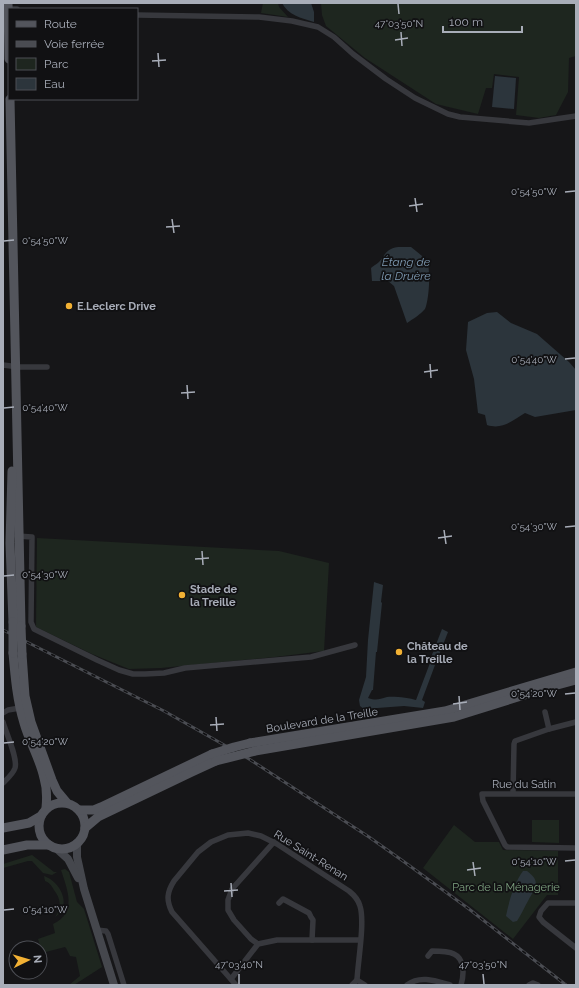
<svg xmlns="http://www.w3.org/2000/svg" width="579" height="988" viewBox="0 0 579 988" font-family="Raleway,sans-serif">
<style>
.green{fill:#1e261f}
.water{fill:#2c353c}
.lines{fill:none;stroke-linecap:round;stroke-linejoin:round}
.street{stroke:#37383d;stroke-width:5.5}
.secondary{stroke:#45474d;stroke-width:8}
.primary{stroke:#53555c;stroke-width:9}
.rail-casing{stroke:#4a4c52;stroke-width:3}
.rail{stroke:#111113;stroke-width:1.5;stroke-dasharray:4.5;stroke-linecap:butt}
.primary-bridge{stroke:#53555c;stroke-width:9}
.ticks{fill:none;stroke:#a8adb8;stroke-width:1.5}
.poi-dot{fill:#f2b134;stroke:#111113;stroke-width:1.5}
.labels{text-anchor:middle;stroke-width:3.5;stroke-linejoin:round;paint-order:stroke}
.poi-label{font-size:11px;font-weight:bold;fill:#a8adb8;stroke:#111113;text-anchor:start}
.street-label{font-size:11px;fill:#a8adb8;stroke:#111113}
.park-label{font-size:11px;fill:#7fa381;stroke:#111113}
.water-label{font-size:12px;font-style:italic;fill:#7f9bb3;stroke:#111113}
.ticks-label{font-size:10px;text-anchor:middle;fill:#a8adb8;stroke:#111113;stroke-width:3.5;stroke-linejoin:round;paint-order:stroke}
</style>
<rect width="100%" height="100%" fill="#161618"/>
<!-- green -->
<g class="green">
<path d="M263,3H278L279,7L288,17L261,13Z"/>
<path d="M321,3H576V56L569,58L568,92L556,115L539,118L516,115L519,77L494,74L492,88H486L478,114L436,104L365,58L326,26L322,15Z"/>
<path d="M37,538L279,551L329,563L324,651L275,657L161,668L129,669L92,654L36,627Z"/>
<path d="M532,820H559V843L532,842Z"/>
<path d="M454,825L475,842H499L503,850L558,851V895H547L513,939L423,868Z"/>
<path d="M32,855L54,872H57L52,875L43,873L32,861H28L3,868V864Z"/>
<path d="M65,869L69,872L77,902L84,909L102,967L74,985H69L80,976L76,957L70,956L66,948L65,947L42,953L38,939L55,933L53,924C78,913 67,889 61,870Z"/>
<path d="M44,876C60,881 73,906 55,917C62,908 61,899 54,890C51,885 50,883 45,881Z"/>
</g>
<!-- water -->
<g class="water">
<path d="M282,3H311L314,12V22C301,18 288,15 282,3Z"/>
<path d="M495,76L516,78L514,109L492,107Z"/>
<path d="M398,247H411C416,251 423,256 427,262C431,270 429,300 425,309C421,314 413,319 407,323L394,286L388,281H372L371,268C373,266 377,264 379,262C386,254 386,249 398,247Z"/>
<path d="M497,312L511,323L537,334L569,362L576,370V410L535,417L525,413C512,421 502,430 487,425L485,415L478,413L474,379L466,350L468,322L487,313Z"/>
<path d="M374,582L383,585L381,602L382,603L377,652H376L373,690H372L368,698C377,701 379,699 387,697C394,696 410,698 416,700L430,663L435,665L422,700L425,702L423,708L404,706L364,709L360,706L359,700L366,677L368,640Z"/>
<path d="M442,629L448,632L436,663L430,660Z"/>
<path d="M523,871H527C542,882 535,888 528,901C525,906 523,911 520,916L517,921L513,922L506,916C509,901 514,883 523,871Z"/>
</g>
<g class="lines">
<!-- street -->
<g class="street">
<path d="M8,9H17"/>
<path d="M137,15L259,17L292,21L318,27L334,37L353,54L386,79L415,98L448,114L460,117L529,123L576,116"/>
<path d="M3,365L19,367H47"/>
<path d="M17,536L32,537L31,622L34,629L97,660L119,670L133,674H145L164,673L185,668L311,657L355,645"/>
<path d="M545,712L549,729"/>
<path d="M3,713L8,710L20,708"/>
<path d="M3,722C6,733 18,758 15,768C13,774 7,779 3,783"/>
<path d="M513,793L514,744L515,741L549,729L576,722"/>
<path d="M576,794H482L483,801L505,845L507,847L576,848"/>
<path d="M279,903L283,899L309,913L311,917L313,920L312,940"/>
<path d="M576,903H548L541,911L539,917L543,922L576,948"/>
<path d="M96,930L106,931L108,934L124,985"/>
<path d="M258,944L251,939L234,920L228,910V900L232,889L274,842"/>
<path d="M428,956L432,951C439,951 448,951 454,954C465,959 464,975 461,985"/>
<path d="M231,979L258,944L277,940H360"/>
<path d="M236,985L172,912C166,900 167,892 174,881L198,852L211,842L228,835L248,833L261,836L277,844L349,891C354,895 358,899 360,906C365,922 358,961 357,980"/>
<path d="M352,985L357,980L365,985"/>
<path d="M407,985C420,975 436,981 450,985"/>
<path d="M529,985L533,983L538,985"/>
</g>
<!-- secondary -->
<g class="secondary">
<path d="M77,843V857L84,889L114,985"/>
<path d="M57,849L68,859L78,878"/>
</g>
<!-- primary -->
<g class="primary">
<path d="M8,3L9,59"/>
<path d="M10,99L21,626"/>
<path d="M12,471L10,543L13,622"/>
<path d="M13,653C15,677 17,700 24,723C29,741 40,759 44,778C47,788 47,798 46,808"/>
<path d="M22,654L25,696L31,722L52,780L57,791L67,803"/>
<path d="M250,743L445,711L576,672"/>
<path d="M255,751L454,717L550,687L576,680"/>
<circle cx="62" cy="826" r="23"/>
<path d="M80,810H94L101,807L212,754"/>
<path d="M3,828L29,823L41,816"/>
<path d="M85,828L98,817L192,772L216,761"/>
<path d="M3,850L27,845H49"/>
</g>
<defs>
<path id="rail" d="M3,630L164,711L249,759L369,837L403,861L469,909L566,985"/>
</defs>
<!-- rail casing -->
<use href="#rail" class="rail-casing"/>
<!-- rail -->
<use href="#rail" class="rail"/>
<!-- primary-bridge -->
<g class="primary-bridge">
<path d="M13,622V653"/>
<path d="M21,626L22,654"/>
<path d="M212,754L234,747L250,743"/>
<path d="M216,761L255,751"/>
</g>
</g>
<!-- ticks -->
<path class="ticks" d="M398,4L399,14M401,32L402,46M395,40L408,38M158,53L159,67M152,61L166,60M565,192L575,191M415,198L417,212M409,206L423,204M172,219L174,233M166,227L180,226M4,241L14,240M565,359L575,358M430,364L431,378M424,372L438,370M187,385L188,399M181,393L195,392M4,408L14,407M565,527L575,526M444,530L446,544M438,538L452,536M202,551L203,565M195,559L209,558M4,576L14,575M565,694L575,693M459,696L460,710M453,704L467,702M216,717L217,731M210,725L224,724M4,743L14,742M565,861L575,860M473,862L475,876M467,870L481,868M231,883L232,897M224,891L238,890M4,910L14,909M239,974V984M483,974L484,984"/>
<!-- markers -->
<g class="poi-dot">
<circle cx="69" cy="306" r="4"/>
<circle cx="182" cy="595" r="4"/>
<circle cx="399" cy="652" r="4"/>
</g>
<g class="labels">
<!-- poi labels -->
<g class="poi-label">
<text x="77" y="310">E.Leclerc Drive</text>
<text x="190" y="593">Stade de<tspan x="190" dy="13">la Treille</tspan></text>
<text x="407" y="650">Château de<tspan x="407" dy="13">la Treille</tspan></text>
</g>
<!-- street labels -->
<g class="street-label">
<text transform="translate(322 720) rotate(-9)" y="4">Boulevard de la Treille</text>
<text x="524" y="788">Rue du Satin</text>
<text transform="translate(311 855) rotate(32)" y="4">Rue Saint-Renan</text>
</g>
<!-- park labels -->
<g class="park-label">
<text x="506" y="891">Parc de la Ménagerie</text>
</g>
<!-- water labels -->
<g class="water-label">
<text x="406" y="266">Étang de<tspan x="406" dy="14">la Druère</tspan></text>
</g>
</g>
<g class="ticks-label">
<text x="399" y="27">47°03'50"N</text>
<text x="534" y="195">0°54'50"W</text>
<text x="45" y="244">0°54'50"W</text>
<text x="534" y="363">0°54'40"W</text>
<text x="45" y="411">0°54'40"W</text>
<text x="534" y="530">0°54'30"W</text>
<text x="45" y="578">0°54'30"W</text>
<text x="534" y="697">0°54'20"W</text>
<text x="45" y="745">0°54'20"W</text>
<text x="534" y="865">0°54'10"W</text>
<text x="45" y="913">0°54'10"W</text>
<text x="239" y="968">47°03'40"N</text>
<text x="483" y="968">47°03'50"N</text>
</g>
<!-- border -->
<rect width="579" height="988" fill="none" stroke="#a8adb8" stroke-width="8"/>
<!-- legend -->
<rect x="8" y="8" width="130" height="92" fill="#111113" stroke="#4d4f55"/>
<rect x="16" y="21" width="20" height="6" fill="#53555c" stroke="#4d4f55"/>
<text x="44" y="28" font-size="12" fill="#a8adb8">Route</text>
<rect x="16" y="41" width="20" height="6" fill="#4a4c52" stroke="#4d4f55"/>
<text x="44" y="48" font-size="12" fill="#a8adb8">Voie ferrée</text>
<rect x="16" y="58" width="20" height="12" fill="#1e261f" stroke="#4d4f55"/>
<text x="44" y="68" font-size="12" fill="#a8adb8">Parc</text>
<rect x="16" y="78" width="20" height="12" fill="#2c353c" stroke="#4d4f55"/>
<text x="44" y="88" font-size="12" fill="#a8adb8">Eau</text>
<!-- north arrow -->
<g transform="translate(28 960) rotate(85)"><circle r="19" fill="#111113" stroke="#4d4f55"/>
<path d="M0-3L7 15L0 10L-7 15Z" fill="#f2b134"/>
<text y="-6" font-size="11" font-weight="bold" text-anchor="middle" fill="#a8adb8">N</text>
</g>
<!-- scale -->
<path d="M443 26v6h79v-6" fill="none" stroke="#a8adb8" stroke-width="2"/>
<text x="449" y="26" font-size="12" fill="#a8adb8" stroke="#111113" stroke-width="3" paint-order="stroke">100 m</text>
</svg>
